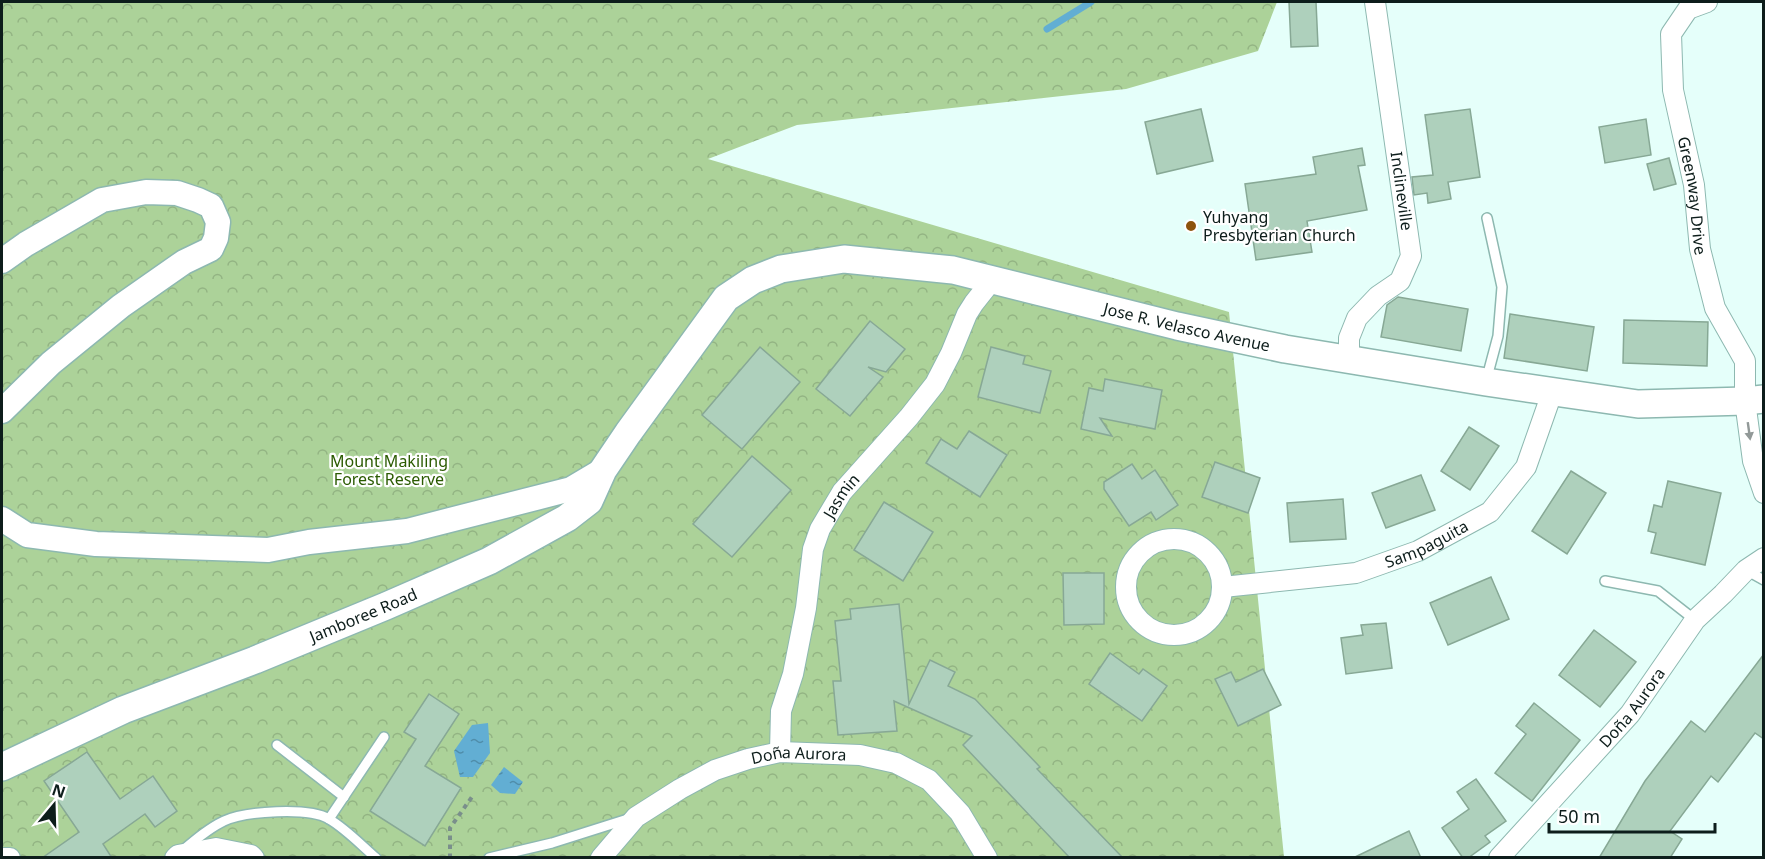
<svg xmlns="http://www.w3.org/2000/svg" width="1765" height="859" viewBox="0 0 1765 859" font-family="'Noto Sans',sans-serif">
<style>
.forest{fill:url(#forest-crowns)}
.water{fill:url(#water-ripples)}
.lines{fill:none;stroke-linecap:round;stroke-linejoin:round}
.stream{stroke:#62aed3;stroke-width:7}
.building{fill:#aed0bc;stroke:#87a895;stroke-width:1.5}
.service-casing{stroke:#8db8b0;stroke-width:12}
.minor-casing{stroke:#8db8b0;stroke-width:22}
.tertiary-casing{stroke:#8db8b0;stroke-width:27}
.secondary-casing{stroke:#8db8b0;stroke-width:30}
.path{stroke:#7a8f8b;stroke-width:4;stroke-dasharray:4.5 4.5;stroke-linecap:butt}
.service{stroke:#fff;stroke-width:9}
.minor{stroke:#fff;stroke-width:20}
.tertiary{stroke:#fff;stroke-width:24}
.secondary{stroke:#fff;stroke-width:27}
.oneway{fill:#929998}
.poi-dot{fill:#8d530c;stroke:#fff;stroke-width:2}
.labels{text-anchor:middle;stroke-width:4.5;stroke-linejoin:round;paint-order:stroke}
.street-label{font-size:16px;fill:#0d1d1b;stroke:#fff}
.poi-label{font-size:16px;fill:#0d1d1b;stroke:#fff;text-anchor:start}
.park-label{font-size:16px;fill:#2b5b02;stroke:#fff}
</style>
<defs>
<pattern id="forest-crowns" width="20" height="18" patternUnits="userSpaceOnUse" patternTransform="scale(1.5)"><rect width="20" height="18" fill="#acd299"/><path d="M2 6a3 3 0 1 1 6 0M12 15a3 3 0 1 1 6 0" fill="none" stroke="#93b483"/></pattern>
<pattern id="water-ripples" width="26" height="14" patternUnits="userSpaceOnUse" patternTransform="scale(1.5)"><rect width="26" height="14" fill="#62aed3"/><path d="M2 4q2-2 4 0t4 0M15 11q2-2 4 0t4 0" fill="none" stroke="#4f8daa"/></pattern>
</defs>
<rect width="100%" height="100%" fill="#e5fffa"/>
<!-- forest -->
<path class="forest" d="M2,2H1277L1258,51L1126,89L797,125L708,159L1229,312L1284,857L2,858Z"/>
<!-- water -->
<g class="water">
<path d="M488,723L490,753L473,777H460L454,751L472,725Z"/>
<path d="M504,767L523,782L515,794L500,793L491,785Z"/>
</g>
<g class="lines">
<!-- stream -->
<path class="stream" d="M1047,29L1091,2"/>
</g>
<!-- building -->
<g class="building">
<path d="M1289,2H1316L1318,46L1291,47Z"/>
<path d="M1201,109L1213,161L1157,174L1145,122Z"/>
<path d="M1470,109L1480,177L1448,182L1451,199L1428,203L1427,193L1414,195L1412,177L1433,175L1425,115Z"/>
<path d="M1646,119L1651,155L1605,163L1599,127Z"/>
<path d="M1362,148L1365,165L1358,166L1367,210L1307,221L1312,252L1256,260L1245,184L1316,174L1313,157Z"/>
<path d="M1669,158L1676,184L1654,190L1647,164Z"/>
<path d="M1398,297L1468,309L1461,351L1381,337L1387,305Z"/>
<path d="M1510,314L1594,327L1587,371L1504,358Z"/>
<path d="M1624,320L1708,322L1707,366L1623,363Z"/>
<path d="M870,321L905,349L886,372L868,367L883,377L850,416L816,389Z"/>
<path d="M760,347L800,382L742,449L702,415Z"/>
<path d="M991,347L1025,356L1023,364L1051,371L1040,413L978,397Z"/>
<path d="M1105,379L1162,390L1155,429L1100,418L1112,436L1081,429L1089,388L1103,391Z"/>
<path d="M1469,427L1499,446L1470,490L1441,471Z"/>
<path d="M969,431L1007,455L980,497L926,463L941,439L957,449Z"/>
<path d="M752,456L791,490L732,557L693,524Z"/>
<path d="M1215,462L1260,478L1248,513L1202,497Z"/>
<path d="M1132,464L1142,479L1155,470L1178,505L1156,520L1151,512L1129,526L1104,489V482Z"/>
<path d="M1571,471L1606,493L1567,554L1532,531Z"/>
<path d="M1421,475L1435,510L1386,528L1372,493Z"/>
<path d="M1668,481L1721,493L1705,565L1651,553L1656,533L1648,531L1654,505L1662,507Z"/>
<path d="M1343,499L1346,539L1290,542L1287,503Z"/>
<path d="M884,502L933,532L903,581L854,550Z"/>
<path d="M1063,573H1104V624L1064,625Z"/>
<path d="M1491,577L1509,619L1448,645L1430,603Z"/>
<path d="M899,604L909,704L930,660L955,672L948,686L975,699L1040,767L1037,769L1123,858H1070L963,745L972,736L894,701L897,731L838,735L833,681H841L835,621L851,619L850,609Z"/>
<path d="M1386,623L1392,668L1346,674L1341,638L1363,635L1361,625Z"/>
<path d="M1594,630L1636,662L1600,707L1559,675Z"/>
<path d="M1110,653L1139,674L1143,669L1167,686L1142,721L1089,684Z"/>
<path d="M1764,654V739L1755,733L1718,782L1711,776L1670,831L1682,839L1670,858H1599L1645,781L1691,721L1705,732Z"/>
<path d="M1263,669L1281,705L1238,726L1215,679L1231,672L1236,682Z"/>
<path d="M429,694L459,714L425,766L461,788L425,846L370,811L416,739L404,732Z"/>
<path d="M1534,703L1580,740L1532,801L1495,773L1526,734L1516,726Z"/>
<path d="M87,752L120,799L153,776L177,811L155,827L145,814L103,844L112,858H42L79,832L44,781Z"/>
<path d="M1476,779L1506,821L1485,836L1490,842L1468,858H1463L1442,828L1469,809L1457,792Z"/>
<path d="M1409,831L1421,858H1353Z"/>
</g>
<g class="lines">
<defs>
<g id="service">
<path d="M1486,381L1498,336L1502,287L1487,218"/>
<path d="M1746,570L1764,580"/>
<path d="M1605,581L1658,591L1695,620"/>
<path d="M277,745L344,797"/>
<path d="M329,819L384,737"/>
<path d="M182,851C195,840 209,828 224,821C245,811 309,807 329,819C346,829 361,845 376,858"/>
<path d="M489,858L552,843L631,818"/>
</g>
<g id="minor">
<path id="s1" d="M1707,2L1688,9L1671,34L1673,90L1694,185L1700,249L1715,308L1745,361V401L1753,461L1764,493"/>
<path d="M1349,359V338L1357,318L1378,296L1400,281L1411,256L1375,2"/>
<circle cx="1174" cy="587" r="48"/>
<path id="s2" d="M1223,587L1356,573L1418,551L1490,512L1526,467L1553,390"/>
<path id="s3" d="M780,752L781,711L793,674L806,608L813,549L820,529L842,492L909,417L935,384L951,353L967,314L974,303L993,279"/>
<path d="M4,858H10"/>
<path d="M175,858L178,855L216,848L251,855L254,858"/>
<path id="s4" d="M601,858L636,817L680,789L715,770L748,759L780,752L860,755L896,763L929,780L960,813L987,858"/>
<path id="s5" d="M1499,858L1630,714L1695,620L1723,594L1746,570L1764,558"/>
</g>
<g id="tertiary">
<path d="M2,261L26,244L102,200L146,192L177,193L198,200L211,206L218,222L216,238L211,249L184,262L121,306L51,363L2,411"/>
<path d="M2,519L27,535L96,544L268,550L309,542L407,531L571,489L603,470"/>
</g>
<g id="secondary">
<path id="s6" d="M2,767L123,710L255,660L386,606L489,561L567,518L589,501L603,470L628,433L726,298L753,280L781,269L844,259L953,270L1177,326L1285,349L1486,382L1638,404L1745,401L1764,399"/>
</g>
</defs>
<!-- service casing -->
<use href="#service" class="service-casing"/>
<!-- minor casing -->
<use href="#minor" class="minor-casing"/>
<!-- tertiary casing -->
<use href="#tertiary" class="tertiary-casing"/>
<!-- secondary casing -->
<use href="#secondary" class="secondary-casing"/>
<!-- path -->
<path class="path" d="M450,858V828L474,794"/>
<!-- service -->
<use href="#service" class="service"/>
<!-- minor -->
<use href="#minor" class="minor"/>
<!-- tertiary -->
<use href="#tertiary" class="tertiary"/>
<!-- secondary -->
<use href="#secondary" class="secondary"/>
</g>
<!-- one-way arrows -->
<defs><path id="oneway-solid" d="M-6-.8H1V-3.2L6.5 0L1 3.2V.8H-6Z" transform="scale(1.5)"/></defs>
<use class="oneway" href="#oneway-solid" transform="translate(1749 431) rotate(82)"/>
<!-- markers -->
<circle class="poi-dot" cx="1191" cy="226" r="6"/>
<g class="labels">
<!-- street labels -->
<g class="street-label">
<text transform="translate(1402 191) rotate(82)" y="6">Inclineville</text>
<text dy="6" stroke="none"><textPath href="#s1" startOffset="214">Greenway Drive</textPath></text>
<text dy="6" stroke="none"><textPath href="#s6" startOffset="1368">Jose R. Velasco Avenue</textPath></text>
<text dy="6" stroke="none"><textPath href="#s3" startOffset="267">Jasmin</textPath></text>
<text dy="6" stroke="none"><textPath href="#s2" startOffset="210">Sampaguita</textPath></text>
<text dy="6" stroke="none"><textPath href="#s6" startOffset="392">Jamboree Road</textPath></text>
<text dy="6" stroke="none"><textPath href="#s5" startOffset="201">Doña Aurora</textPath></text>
<text dy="6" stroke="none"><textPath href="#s4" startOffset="232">Doña Aurora</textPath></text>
</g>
<!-- poi labels -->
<g class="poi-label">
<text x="1203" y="223">Yuhyang<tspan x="1203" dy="18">Presbyterian Church</tspan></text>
</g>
<!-- park labels -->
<g class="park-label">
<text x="389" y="467">Mount Makiling<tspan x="389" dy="18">Forest Reserve</tspan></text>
</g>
</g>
<!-- border -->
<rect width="1765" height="859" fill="none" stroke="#0d1d1b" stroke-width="6"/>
<!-- north arrow -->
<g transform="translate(54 805) rotate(19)" stroke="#ffffff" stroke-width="4.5" paint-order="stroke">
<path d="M0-4.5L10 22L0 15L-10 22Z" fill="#0d1d1b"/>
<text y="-9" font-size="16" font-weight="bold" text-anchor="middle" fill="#0d1d1b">N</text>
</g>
<!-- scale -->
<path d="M1549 823v9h166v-9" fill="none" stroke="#0d1d1b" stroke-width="3"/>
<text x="1558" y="823" font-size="18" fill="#0d1d1b" stroke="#ffffff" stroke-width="4.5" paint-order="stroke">50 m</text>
</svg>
